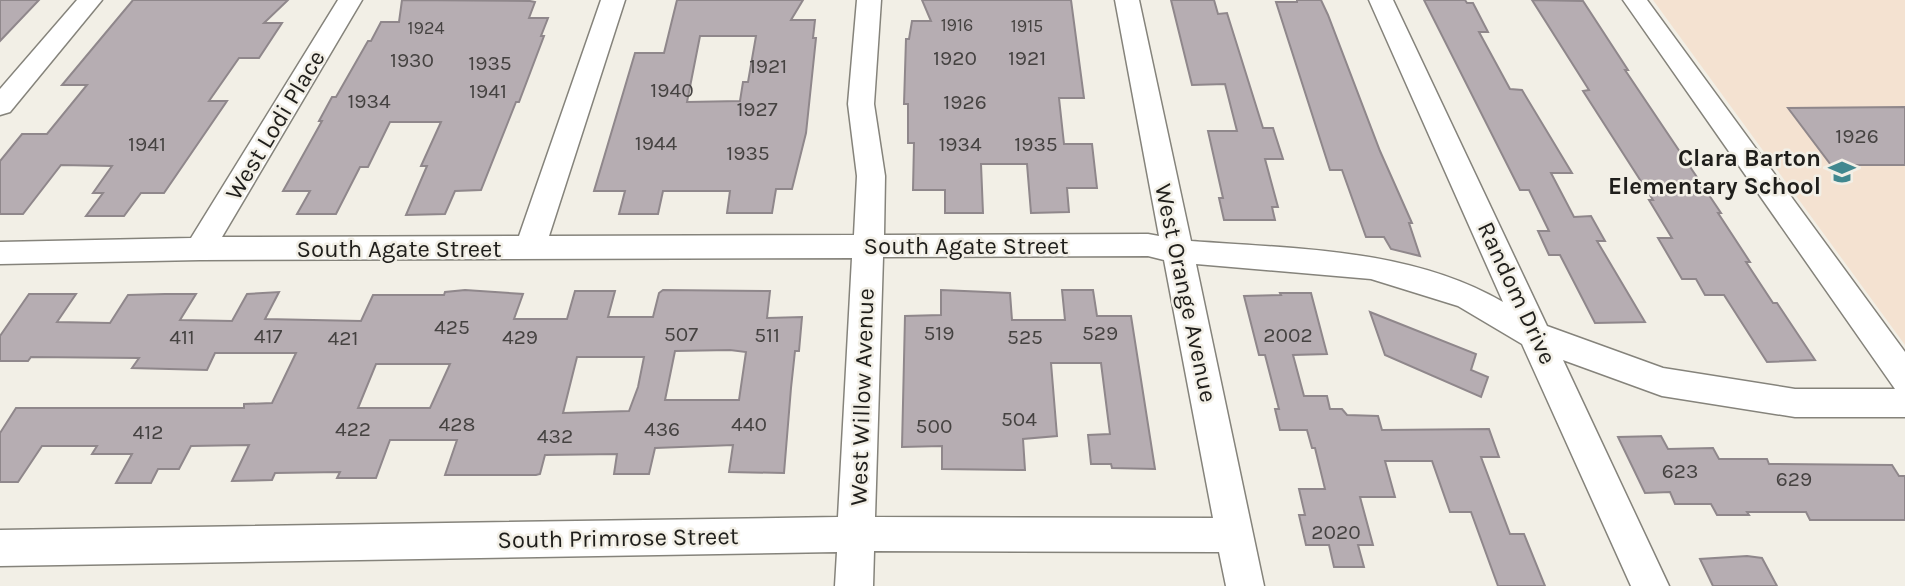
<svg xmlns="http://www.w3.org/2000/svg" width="1905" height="586" viewBox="0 0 1905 586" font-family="Karla,sans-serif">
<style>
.education{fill:#f4e2d1}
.building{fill:#b6adb2;stroke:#8f878b;stroke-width:2;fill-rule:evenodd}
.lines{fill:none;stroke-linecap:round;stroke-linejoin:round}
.minor-casing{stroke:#85837b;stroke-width:3}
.minor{fill:#fff;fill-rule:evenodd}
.labels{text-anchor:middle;stroke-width:5;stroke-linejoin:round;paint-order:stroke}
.far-number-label{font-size:18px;fill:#454241}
.number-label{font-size:21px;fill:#454241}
.street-label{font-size:24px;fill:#1f1e1b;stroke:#f2efe6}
.poi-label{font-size:24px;font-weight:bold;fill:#1f1e1b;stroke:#f2efe6;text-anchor:end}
</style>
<rect width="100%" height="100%" fill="#f2efe6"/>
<!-- education -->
<path class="education" d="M1653,0H1905V345Z"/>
<!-- building -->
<g class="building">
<path d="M0,0H39L0,41Z"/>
<path d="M133,0H288L264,23H282L259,58H239L209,101H227L164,193H141L124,216H86L103,193H93L112,166L61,165L23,214H0V161L22,134H47L87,85H62Z"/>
<path d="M402,0L530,1L535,2L529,18H548L541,36H544L519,102H516L481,190L455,191L445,214L406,215L427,166H421L441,122H390L368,167H360L336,214H297L310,191H283L322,121H319L332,97H336L368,41H371L381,22H399Z"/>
<path d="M677,0H803L791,20H815L813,38H816L806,133L792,189H776L772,213H727L730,191H663L658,214H619L625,191H594L635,53H664ZM700,36H756L748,82H743L740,101L687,102Z"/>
<path d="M922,0H1071L1084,98H1059L1064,144H1092L1097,188H1067L1069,212L1031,213L1027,164H981L983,213H945V190H913L914,143H908V104H904L906,39H909L912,21H931Z"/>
<path d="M1171,0H1214L1218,14L1227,13L1263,128H1273L1283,159H1265L1278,207H1272L1275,220H1224L1219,198H1223L1208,131H1237L1225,84L1192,85Z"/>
<path d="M1297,0H1321L1328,15L1380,151L1412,223H1409L1420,256L1391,249L1384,237H1366L1342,170H1330L1276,2H1297Z"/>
<path d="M1424,0H1465L1467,3H1473L1488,32H1479L1510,89L1522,90L1572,173H1551L1574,217L1591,216L1605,241H1597L1645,322L1595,323L1560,255H1549L1538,231H1549L1529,190H1520Z"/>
<path d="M1532,0L1583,1L1628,70H1625L1721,213H1718L1750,262H1746L1773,303H1777L1815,360L1767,362L1724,295H1705L1696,279H1682L1658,238H1672L1649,200H1653L1583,91L1589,90Z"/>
<path d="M1905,107V165H1831L1788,108Z"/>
<path d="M465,290L523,294L514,319H567L575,291H615L608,317H653L659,293L663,290L770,291L767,318L802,317L799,351H795L791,388L784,473L729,472L733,445L655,448L649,474H614L617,454L545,455L540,474L536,475H445L457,440H390L376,478H337L340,472L275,473L272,480L232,481L249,445L191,446L179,469H158L151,483H116L132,454H92L97,446H42L18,482H0V433L16,408H244V404L272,403L296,353H215L207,370L132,368L139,358L31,357L28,361H0V336L29,294H76L57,322L110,323L128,295L165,294H196L180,320L232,321L247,294L279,292L265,319L361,321L373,295H444L445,292ZM730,350L746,352L739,400H665L675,351ZM577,357H644L638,387L629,411L563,413ZM376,364H450L430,408H358Z"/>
<path d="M941,290L1010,293L1012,320H1065L1062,290H1093L1097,316H1131L1155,469L1112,468L1111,464H1091L1088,435L1110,434L1101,363H1051L1057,436L1023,439L1025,470L942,469V446L902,447L905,316L941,315Z"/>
<path d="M1280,293H1311L1327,354L1293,355L1304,396H1327L1330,409H1342L1347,415L1378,416L1382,430L1489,429L1499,457H1481L1510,534H1524L1545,586H1498L1471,512H1450L1432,461H1385L1395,497H1360L1373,545H1358L1364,567H1334L1329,545H1306L1299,515H1305L1299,489H1325L1315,448H1312L1307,430H1280L1275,409H1279L1265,355H1259L1244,296L1281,295Z"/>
<path d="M1370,312L1476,354L1471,370L1488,377L1481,397L1385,355Z"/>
<path d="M1661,436L1668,449L1713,448L1719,459H1767L1769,464L1892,465L1899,476H1905V520H1810L1806,512H1747L1749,515H1717L1711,504H1675L1670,492L1645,493L1618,437Z"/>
<path d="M1747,556L1762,558L1777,586H1713L1700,559Z"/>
</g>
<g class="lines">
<defs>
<g id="minor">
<path d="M77,0H102L10,112L0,115V89Z"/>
<path d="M338,0H362L222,237L519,236L601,0H625L549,236L854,235L857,176L848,104L857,0H881L874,104L885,176L884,235L1148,234L1159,236L1115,0H1139L1191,241C1295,249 1410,248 1503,302L1369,0H1393L1547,326L1663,368L1795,389H1895L1623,0H1647L1905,352V417H1795L1662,396L1563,360L1669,586H1631L1522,344L1458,306L1371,279L1196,264L1264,586H1226L1219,552L874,551L873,586H835L837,552L0,566V530L838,517L852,258L200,260L0,264V242L191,238ZM1148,256L1164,260L1213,518L875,517L883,257Z"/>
</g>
</defs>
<!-- minor casing -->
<use href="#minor" class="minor-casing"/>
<!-- minor -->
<use href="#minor" class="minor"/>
</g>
<!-- icons -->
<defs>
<symbol id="school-bare" viewBox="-9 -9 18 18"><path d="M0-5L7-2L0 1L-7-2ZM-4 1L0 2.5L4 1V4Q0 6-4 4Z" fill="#41888f" stroke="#f2efe6" stroke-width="2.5" paint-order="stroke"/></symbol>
</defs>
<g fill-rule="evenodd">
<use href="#school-bare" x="1823" y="153" width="38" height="38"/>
</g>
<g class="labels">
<!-- far-number labels -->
<g class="far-number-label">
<text x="957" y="31">1916</text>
<text x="1027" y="32">1915</text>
<text x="426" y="34">1924</text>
</g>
<!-- number labels -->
<g class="number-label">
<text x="955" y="65">1920</text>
<text x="1027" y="65">1921</text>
<text x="412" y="67">1930</text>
<text x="490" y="70">1935</text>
<text x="768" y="73">1921</text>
<text x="672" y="97">1940</text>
<text x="488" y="98">1941</text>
<text x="369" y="108">1934</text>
<text x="965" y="109">1926</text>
<text x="757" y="116">1927</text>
<text x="1857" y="143">1926</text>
<text x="656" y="150">1944</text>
<text x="147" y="151">1941</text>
<text x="960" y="151">1934</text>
<text x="1036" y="151">1935</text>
<text x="748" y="160">1935</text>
<text x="452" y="334">425</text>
<text x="939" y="340">519</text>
<text x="1100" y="340">529</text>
<text x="681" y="341">507</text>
<text x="767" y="342">511</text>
<text x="1288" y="342">2002</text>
<text x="268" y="343">417</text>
<text x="182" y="344">411</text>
<text x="520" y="344">429</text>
<text x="1025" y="344">525</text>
<text x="343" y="345">421</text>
<text x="1019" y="426">504</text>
<text x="457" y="431">428</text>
<text x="749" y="431">440</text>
<text x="934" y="433">500</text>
<text x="353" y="436">422</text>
<text x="662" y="436">436</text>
<text x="148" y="439">412</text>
<text x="555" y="443">432</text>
<text x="1680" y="478">623</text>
<text x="1794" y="486">629</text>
<text x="1336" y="539">2020</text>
</g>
<!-- street labels -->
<g class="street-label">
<text transform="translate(275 125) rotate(-59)" y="8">West Lodi Place</text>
<text x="966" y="254">South Agate Street</text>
<text x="399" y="257">South Agate Street</text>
<text transform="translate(1186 293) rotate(78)" y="8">West Orange Avenue</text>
<text transform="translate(1517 293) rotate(65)" y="8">Random Drive</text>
<text transform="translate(862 397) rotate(-88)" y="8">West Willow Avenue</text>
<text transform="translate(618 538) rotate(-1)" y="8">South Primrose Street</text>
</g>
<!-- poi labels -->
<g class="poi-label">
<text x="1821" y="166">Clara Barton<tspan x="1821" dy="28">Elementary School</tspan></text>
</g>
</g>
</svg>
